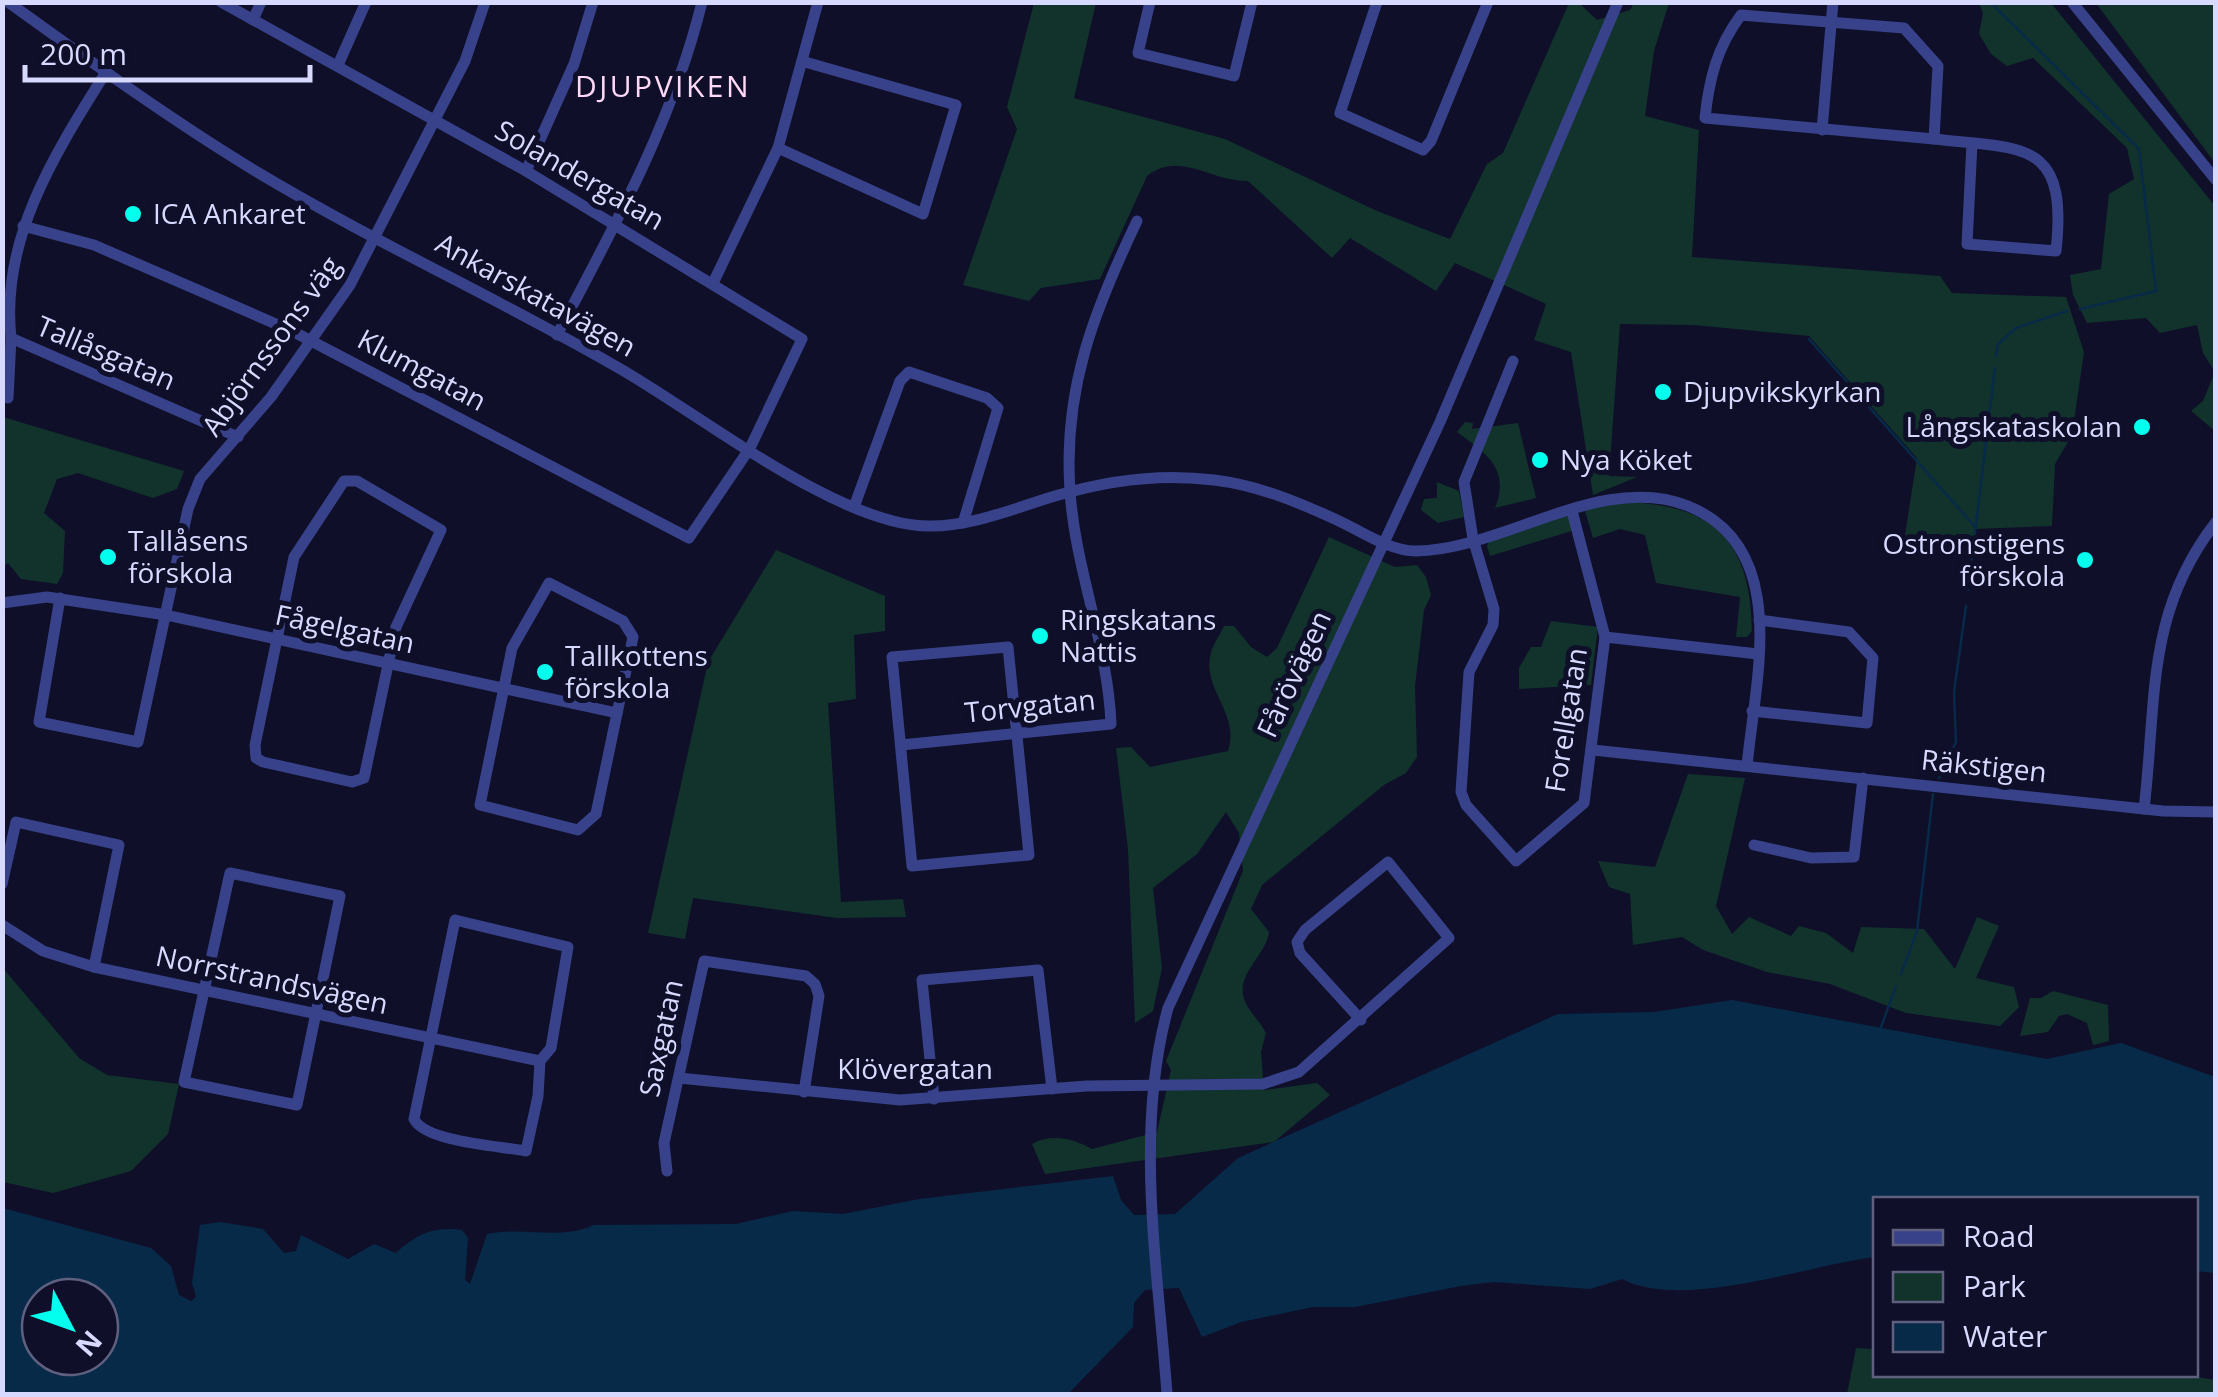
<svg xmlns="http://www.w3.org/2000/svg" width="2218" height="1397" viewBox="0 0 2218 1397" font-family="'Open Sans',sans-serif">
<style>
.green{fill:#11332c}
.water{fill:#082a49;fill-rule:evenodd}
.lines{fill:none;stroke-linecap:round;stroke-linejoin:round}
.stream{stroke:#082a49;stroke-width:2.5}
.minor{stroke:#38428a;stroke-width:11}
.poi-dot{fill:#03ffee;stroke:#0f0f29;stroke-width:4}
.labels{text-anchor:middle;stroke-width:10;stroke-linejoin:round;paint-order:stroke}
.street-label{font-size:28px;fill:#d7d9ff;stroke:#0f0f29}
.poi-label{font-size:28px;fill:#d7d9ff;stroke:#0f0f29;text-anchor:start}
.neighbourhood-label{font-size:30px;letter-spacing:2.5px;fill:#ffd9f7;stroke:#0f0f29}
</style>
<rect width="100%" height="100%" fill="#0f0f29"/>
<!-- green -->
<g class="green">
<path d="M1034,3H1096L1074,98L1225,139L1377,211L1450,239L1487,164L1503,153L1569,3H1579L1597,20L1630,10L1634,3H1669L1654,51L1645,116L1699,130L1692,257L1940,276L1952,293L2066,297L2084,352L2072,435L2055,464L2052,526L1975,529L1970,552L1903,548L1917,458L1809,336L1694,325L1620,324L1609,476L1637,477L1593,495L1571,352L1534,340L1546,304L1455,263L1436,291L1350,238L1332,258L1248,181C1211,182 1180,150 1147,176L1100,279L1041,288L1029,301L963,285L1017,129L1007,107Z"/>
<path d="M1979,3H2051L2215,206V431L2191,411L2203,401L2215,372L2203,353L2197,325L2160,333L2146,318L2087,323L2073,295L2070,275L2101,269L2109,194L2134,179L2127,148L2033,58L2007,66L1991,54L1979,34L1983,13Z"/>
<path d="M2096,3H2215V163Z"/>
<path d="M3,417L184,471L177,489L153,498L78,473L57,479L44,513L65,531L63,573L57,584L21,579L8,563L3,567Z"/>
<path d="M1465,422L1473,423L1472,429L1518,423L1536,498L1495,508C1511,468 1485,453 1457,432Z"/>
<path d="M1437,482L1459,491L1464,517L1438,523L1421,510L1424,499L1437,498Z"/>
<path d="M1610,502C1705,501 1751,532 1752,631L1747,637H1736L1740,597L1656,583L1645,535L1620,529L1593,538L1585,511Z"/>
<path d="M1568,515L1575,530L1490,556L1487,546L1491,536Z"/>
<path d="M1329,537L1395,567L1417,565L1426,577L1431,595L1424,610L1415,686L1417,757L1406,773L1384,785L1262,885L1251,909L1269,932C1266,956 1236,973 1244,999C1248,1010 1260,1022 1266,1033L1261,1052L1264,1090L1317,1083L1330,1095L1274,1142L1045,1174L1032,1144C1051,1133 1074,1139 1092,1149L1157,1132L1171,1070L1166,1061L1243,871L1239,833L1226,812L1197,854L1153,888L1162,968L1153,1011L1135,1023L1128,849L1116,748L1131,747L1150,767L1228,751C1240,714 1204,691 1210,657C1211,647 1220,635 1224,626H1234L1251,647L1267,657L1277,648Z"/>
<path d="M776,550L885,596V631L854,635L856,699L828,703L841,902L903,899L906,917L837,918L693,898L685,939L648,933L708,662Z"/>
<path d="M1551,621L1598,627L1591,685L1519,689V668L1531,647H1541Z"/>
<path d="M1688,774L1745,778L1716,906L1732,934L1749,917L1791,936L1799,926L1826,933L1853,953L1861,927L1924,929L1955,969L1977,917L1999,926L1976,978L2014,987L2019,1007L2000,1026L1906,1013L1830,984L1767,972L1703,950L1682,937L1633,945L1630,894L1609,887L1598,861L1655,867Z"/>
<path d="M2,967L79,1058L107,1075L179,1084L168,1134L131,1171L53,1193L3,1182Z"/>
<path d="M2053,991L2108,1005L2109,1041L2093,1045L2087,1023L2067,1014L2059,1016L2048,1032L2020,1036L2030,998H2041Z"/>
<path d="M1856,1348L1875,1349L1876,1374L2184,1375L2215,1380V1394H1847Z"/>
</g>
<!-- water -->
<path class="water" d="M1732,1000L2047,1059L2121,1043L2215,1077V1273L2196,1271V1200H1876L1875,1257C1808,1265 1683,1311 1622,1279L1590,1289L1494,1282L1461,1286L1355,1307H1313L1241,1322L1202,1337L1179,1288L1145,1290L1134,1303L1133,1327L1068,1394H3V1208L151,1248L171,1266L179,1295L191,1301L196,1297L192,1283L200,1225L220,1222L263,1229L284,1253L296,1251L301,1235L348,1259L374,1244L396,1253C415,1235 433,1226 462,1230L468,1238L465,1280L470,1284L487,1234C524,1226 558,1241 594,1225L736,1224L793,1211L843,1214L919,1199L1113,1176L1121,1200L1134,1215L1175,1214L1238,1158L1558,1014L1654,1012ZM40,1297H100V1357H40Z"/>
<g class="lines">
<!-- stream -->
<g class="stream">
<path d="M1990,2L2139,149L2156,291L2080,309"/>
<path d="M1809,339L1976,528"/>
<path d="M1996,356L1998,344L2016,328L2067,311"/>
<path d="M1968,590L1995,368"/>
<path d="M1939,778L1956,742L1954,692L1966,606"/>
<path d="M1901,974L1917,931L1933,794"/>
<path d="M1881,1027L1896,986"/>
</g>
<!-- minor -->
<g class="minor">
<path d="M8,2C90,61 171,120 257,172C374,242 499,299 617,367C697,412 840,527 930,526C973,526 1015,508 1055,496C1108,480 1160,473 1214,480C1257,485 1298,502 1337,520C1361,531 1389,551 1416,551C1503,550 1603,471 1688,506C1792,548 1755,680 1747,766"/>
<path d="M1150,2L1138,53L1234,76L1252,2"/>
<path d="M1377,2L1340,113L1423,150L1431,141L1488,2"/>
<path d="M2072,2L2216,180"/>
<path d="M1741,15L1904,28L1938,66L1934,139L1705,118C1709,79 1717,47 1741,15Z"/>
<path d="M253,20L261,2"/>
<path d="M338,65L366,2"/>
<path d="M106,72C56,152 0,238 11,338L238,437"/>
<path d="M1822,130L1833,2"/>
<path d="M1934,139C2025,149 2068,140 2056,251L1967,244L1972,143"/>
<path d="M778,148L923,214L956,105L805,62"/>
<path d="M526,171L574,64L593,2"/>
<path d="M23,226L94,245L292,331L689,538L750,448L802,339L526,171L221,2"/>
<path d="M714,281L778,148L818,2"/>
<path d="M557,335C614,227 673,121 702,2"/>
<path d="M1513,361L1464,482L1473,539L1494,609L1493,625L1469,672L1461,792L1466,805L1516,861L1584,803L1605,637L1572,511"/>
<path d="M8,398L11,338"/>
<path d="M344,481H357L441,530L396,627L364,778L352,782L263,762L256,758L255,745L294,557Z"/>
<path d="M854,507L900,381L909,372L987,398L998,408L963,523"/>
<path d="M549,583L623,621L633,637L596,814L578,830L480,805L512,648Z"/>
<path d="M60,598L39,722L138,742L188,509L200,479L271,397L350,285L465,61L485,2"/>
<path d="M2,603L47,597L166,615L617,713"/>
<path d="M1605,637L1758,654"/>
<path d="M1008,647L1029,855L912,866L892,657Z"/>
<path d="M1752,711L1867,723L1873,658L1849,632L1759,620"/>
<path d="M901,745L1111,724C1108,645 1075,569 1070,491C1063,389 1094,311 1137,221"/>
<path d="M1593,750L2163,811L2216,812"/>
<path d="M2144,809C2157,701 2145,613 2216,522"/>
<path d="M1754,845L1811,858L1854,857L1863,778"/>
<path d="M230,873L340,896L297,1105L184,1082Z"/>
<path d="M2,884L16,822L119,845L94,967"/>
<path d="M455,920L568,947L551,1048L540,1061L538,1096L526,1151C500,1146 425,1142 414,1119Z"/>
<path d="M2,925L43,951L94,967L540,1061"/>
<path d="M679,1078L900,1100L1087,1086L1263,1084L1299,1072L1449,938L1388,862L1305,930L1297,942L1300,953L1361,1020"/>
<path d="M934,1099L922,980L1038,970L1052,1089"/>
<path d="M667,1171L664,1143L704,961L806,976L815,984L819,996L804,1092"/>
<path d="M1167,1394C1158,1268 1134,1132 1168,1008L1440,422L1618,2"/>
</g>
</g>
<!-- markers -->
<g class="poi-dot">
<circle cx="133" cy="214" r="10"/>
<circle cx="1663" cy="392" r="10"/>
<circle cx="2142" cy="427" r="10"/>
<circle cx="1540" cy="460" r="10"/>
<circle cx="108" cy="557" r="10"/>
<circle cx="2085" cy="560" r="10"/>
<circle cx="1040" cy="636" r="10"/>
<circle cx="545" cy="672" r="10"/>
</g>
<g class="labels">
<!-- street labels -->
<g class="street-label">
<text transform="translate(580 175) rotate(30)" y="10">Solandergatan</text>
<text transform="translate(536 295) rotate(29)" y="10">Ankarskatavägen</text>
<text transform="translate(271 346) rotate(-54)" y="10">Abjörnssons väg</text>
<text transform="translate(106 353) rotate(23)" y="10">Tallåsgatan</text>
<text transform="translate(422 370) rotate(28)" y="10">Klumgatan</text>
<text transform="translate(345 629) rotate(12)" y="10">Fågelgatan</text>
<text transform="translate(1294 674) rotate(-65)" y="10">Fårövägen</text>
<text transform="translate(1030 706) rotate(-6)" y="10">Torvgatan</text>
<text transform="translate(1566 720) rotate(-81)" y="10">Forellgatan</text>
<text transform="translate(1984 766) rotate(6)" y="10">Räkstigen</text>
<text transform="translate(272 980) rotate(12)" y="10">Norrstrandsvägen</text>
<text transform="translate(661 1038) rotate(-78)" y="10">Saxgatan</text>
<text x="915" y="1079">Klövergatan</text>
</g>
<!-- poi labels -->
<g class="poi-label">
<text x="153" y="224">ICA Ankaret</text>
<text x="1683" y="402">Djupvikskyrkan</text>
<text x="2122" y="437" text-anchor="end">Långskataskolan</text>
<text x="1560" y="470">Nya Köket</text>
<text x="128" y="551">Tallåsens<tspan x="128" dy="32">förskola</tspan></text>
<text x="2065" y="554" text-anchor="end">Ostronstigens<tspan x="2065" dy="32">förskola</tspan></text>
<text x="1060" y="630">Ringskatans<tspan x="1060" dy="32">Nattis</tspan></text>
<text x="565" y="666">Tallkottens<tspan x="565" dy="32">förskola</tspan></text>
</g>
<!-- neighbourhood labels -->
<g class="neighbourhood-label">
<text x="663" y="97">DJUPVIKEN</text>
</g>
</g>
<!-- border -->
<rect width="2218" height="1397" fill="none" stroke="#d7d9ff" stroke-width="10"/>
<!-- legend -->
<rect x="1873" y="1197" width="325" height="180" fill="#0f0f29" stroke="#5f607f" stroke-width="2.5"/>
<rect x="1893" y="1230" width="50" height="15" fill="#38428a" stroke="#5f607f" stroke-width="2.5"/>
<text x="1963" y="1247" font-size="30" fill="#d7d9ff">Road</text>
<rect x="1893" y="1272" width="50" height="30" fill="#11332c" stroke="#5f607f" stroke-width="2.5"/>
<text x="1963" y="1297" font-size="30" fill="#d7d9ff">Park</text>
<rect x="1893" y="1322" width="50" height="30" fill="#082a49" stroke="#5f607f" stroke-width="2.5"/>
<text x="1963" y="1347" font-size="30" fill="#d7d9ff">Water</text>
<!-- north arrow -->
<g transform="translate(70 1327) rotate(131)"><circle r="48" fill="#0f0f29" stroke="#5f607f" stroke-width="2.5"/>
<path d="M0-8L18 38L0 25L-18 38Z" fill="#03ffee"/>
<text y="-15" font-size="28" font-weight="bold" text-anchor="middle" fill="#d7d9ff">N</text>
</g>
<!-- scale -->
<path d="M25 65v15h285v-15" fill="none" stroke="#d7d9ff" stroke-width="5"/>
<text x="40" y="65" font-size="30" fill="#d7d9ff" stroke="#0f0f29" stroke-width="8" paint-order="stroke">200 m</text>
</svg>
